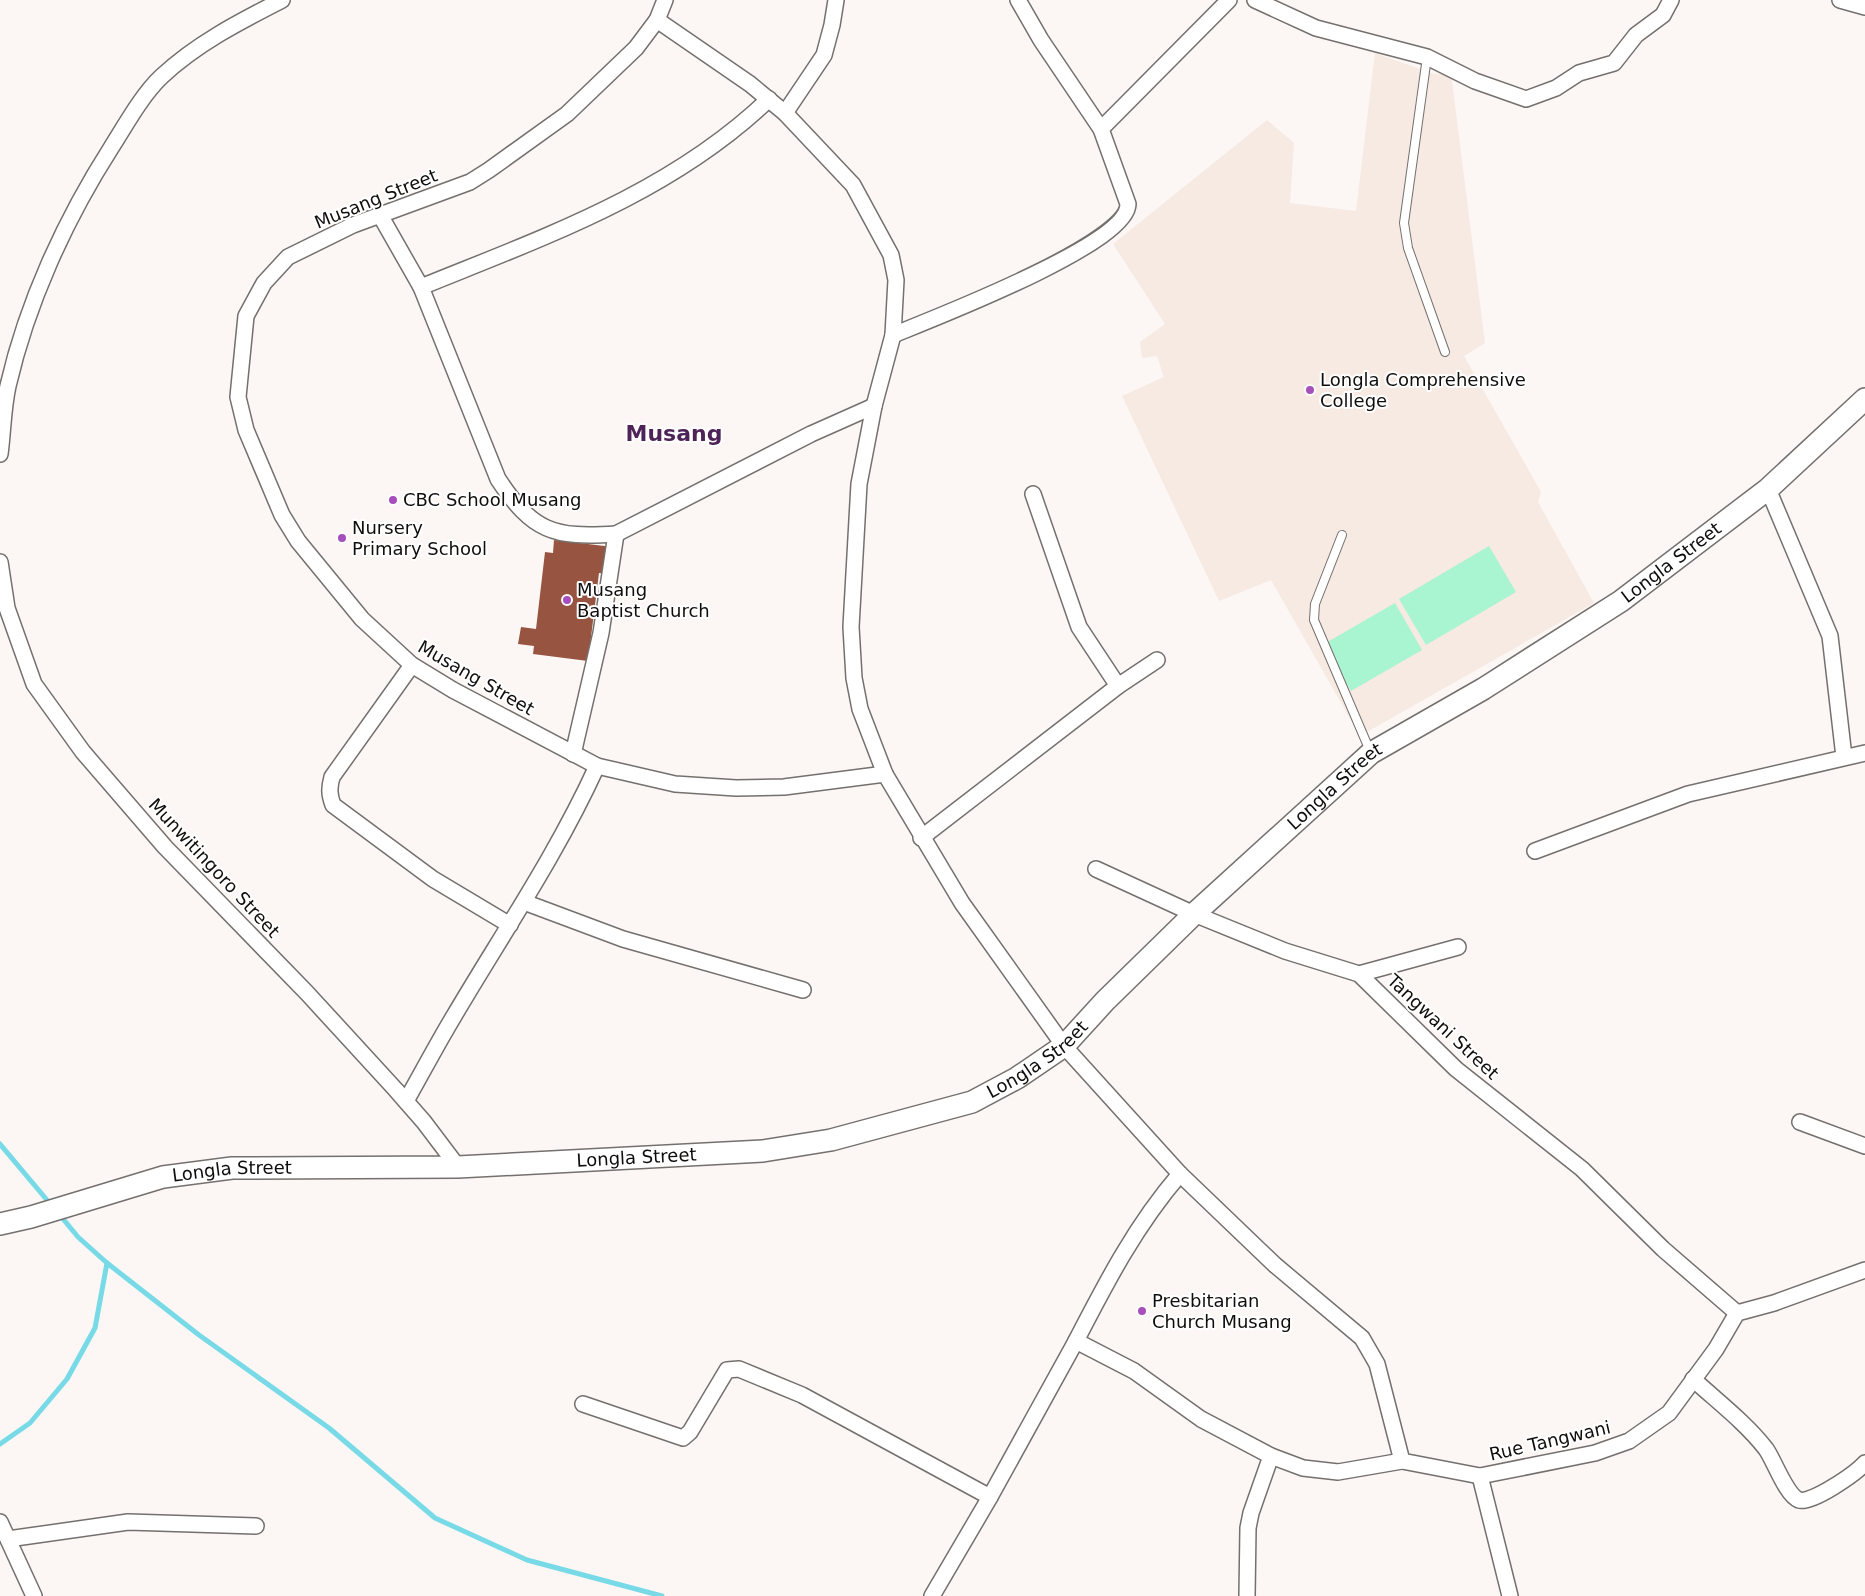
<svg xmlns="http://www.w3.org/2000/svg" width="1865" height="1596" viewBox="0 0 1865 1596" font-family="'DejaVu Sans',sans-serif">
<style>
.built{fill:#f6eae2}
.green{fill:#a9f4d1}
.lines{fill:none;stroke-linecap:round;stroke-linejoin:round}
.stream{stroke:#78dae6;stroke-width:5}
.building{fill:#975441}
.lane-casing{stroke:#74706d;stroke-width:10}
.street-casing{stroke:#74706d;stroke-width:18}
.secondary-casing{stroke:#74706d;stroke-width:24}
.lane{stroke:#fff;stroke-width:8}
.street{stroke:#fff;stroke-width:15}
.secondary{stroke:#fff;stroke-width:21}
.poi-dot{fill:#a64ebb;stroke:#fff;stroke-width:2}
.labels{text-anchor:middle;stroke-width:4;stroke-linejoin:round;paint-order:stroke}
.street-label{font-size:18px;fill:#100e0d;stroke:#fff}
.poi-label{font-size:18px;fill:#100e0d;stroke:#fff;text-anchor:start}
.district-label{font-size:22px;font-weight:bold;fill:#4e2358;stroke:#fff}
</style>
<rect width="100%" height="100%" fill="#fcf7f4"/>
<!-- built -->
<path class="built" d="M1375,53L1434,74L1451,73L1485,343L1464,356L1541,492L1538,502L1594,603L1360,736L1271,580L1219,601L1122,396L1164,377L1157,356L1142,358L1140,342L1165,324L1113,244L1267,120L1294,143L1290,203L1356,211Z"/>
<!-- green -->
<g class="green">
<path d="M1489,546L1516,592L1426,645L1399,599Z"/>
<path d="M1395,603L1422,650L1351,691L1324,644Z"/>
</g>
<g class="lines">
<!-- stream -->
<g class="stream">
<path d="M0,1144L52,1206"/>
<path d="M107,1263L199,1335L329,1428L435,1518L527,1560L662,1596"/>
<path d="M0,1444L30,1423L67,1379L95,1328L107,1263L78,1237L59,1214"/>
</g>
</g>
<!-- building -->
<path class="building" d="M554,540L613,547L609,574L599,573L588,661L533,654L534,646L518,644L521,627L536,629L545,552L553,553Z"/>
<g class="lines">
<defs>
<g id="lane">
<path d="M1427,57L1404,223L1408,248L1445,352"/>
<path d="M1342,535L1315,604L1314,620L1370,751"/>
</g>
<g id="street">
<path d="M665,0L657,20L636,48L567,114L489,170L470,182L353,225L288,257L264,283L246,316L238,397L246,430L282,515L298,541L362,619L412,665L453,690L597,766L675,784L736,788L784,787L885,774"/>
<path d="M1255,0L1316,28L1427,57L1475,81L1526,99L1556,88L1579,73L1614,63L1636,35L1663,15L1671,0"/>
<path d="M1840,0L1865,7"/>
<path d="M657,20L750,84L785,113L853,185L891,255L896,280L893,335L874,406L859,484L851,627L854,678L860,709L885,774L962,903L1064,1046L1180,1174L1275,1265L1362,1338L1377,1364L1402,1461L1480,1476L1595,1453L1629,1441L1669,1413L1716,1349L1737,1313L1774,1303L1865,1270"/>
<path d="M785,113L824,55L832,25L836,0"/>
<path d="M1101,129L1229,0"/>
<path d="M380,215L421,287L498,479C533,532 553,538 616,534L811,434L874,406"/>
<path d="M421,287C544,237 671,193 769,99"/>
<path d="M893,335C932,319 1128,244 1128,204L1101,129L1041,40L1018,0"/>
<path d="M0,454C3,432 3,408 8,386C27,303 65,220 111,148C125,126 142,95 161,77C196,44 239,22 282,0"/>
<path d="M1768,489L1830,636L1844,757"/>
<path d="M1033,494L1079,627L1118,686"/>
<path d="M0,562L7,608L34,684L83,752L165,847L307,993L396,1090L424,1122L458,1167"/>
<path d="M412,665L332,777C329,788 329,794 333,805L433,879L510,925"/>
<path d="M573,754L601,633L616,534"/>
<path d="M921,838L1118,686L1157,660"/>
<path d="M1535,851L1688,794L1865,753"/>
<path d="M1096,869L1194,914L1285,951L1359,974L1456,1069L1582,1169L1663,1249L1737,1313"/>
<path d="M524,902L623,939L803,990"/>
<path d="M1359,974L1458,947"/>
<path d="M406,1101C422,1073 437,1044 454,1016C503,933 557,854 597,766"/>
<path d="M1800,1122L1865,1146"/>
<path d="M1180,1174C1136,1225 1107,1281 1076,1341L1134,1371L1201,1419L1271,1456L1303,1468L1338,1472L1402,1461"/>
<path d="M1693,1379C1717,1401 1746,1423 1766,1449C1774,1460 1786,1495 1799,1500C1812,1504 1856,1473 1865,1463"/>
<path d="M583,1404L683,1438L690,1432L727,1370L739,1369L802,1395L990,1497"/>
<path d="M1480,1476L1510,1596"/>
<path d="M0,1522L34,1596"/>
<path d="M8,1539L128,1522L256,1526"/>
<path d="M932,1596L990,1497L1076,1341"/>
<path d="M1247,1596L1248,1528L1251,1513L1271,1456"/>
</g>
<g id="secondary">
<path id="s1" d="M0,1224L31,1217L163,1177L232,1168L458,1167L763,1151L831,1140L972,1102L1017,1078L1064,1046L1105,1001L1194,914L1371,753L1483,689L1621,601L1768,489L1865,399"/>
</g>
</defs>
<!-- lane casing -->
<use href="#lane" class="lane-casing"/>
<!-- street casing -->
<use href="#street" class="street-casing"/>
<!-- secondary casing -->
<use href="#secondary" class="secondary-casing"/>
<!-- lane -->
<use href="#lane" class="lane"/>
<!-- street -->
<use href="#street" class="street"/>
<!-- secondary -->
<use href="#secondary" class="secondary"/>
</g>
<!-- markers -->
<g class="poi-dot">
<circle cx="1310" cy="390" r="5"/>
<circle cx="393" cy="500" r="5"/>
<circle cx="342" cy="538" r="5"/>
<circle cx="567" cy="600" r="5"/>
<circle cx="1142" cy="1311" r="5"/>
</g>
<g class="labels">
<!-- street labels -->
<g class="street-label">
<text transform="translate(376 199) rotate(-22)" y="6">Musang Street</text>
<text dy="6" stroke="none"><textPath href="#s1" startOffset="1874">Longla Street</textPath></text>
<text transform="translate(476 678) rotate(30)" y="6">Musang Street</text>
<text dy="6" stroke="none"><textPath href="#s1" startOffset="1469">Longla Street</textPath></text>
<text transform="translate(214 868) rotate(47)" y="6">Munwitingoro Street</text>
<text transform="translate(1443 1027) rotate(43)" y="6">Tangwani Street</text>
<text dy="6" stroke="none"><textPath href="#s1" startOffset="1064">Longla Street</textPath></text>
<text dy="6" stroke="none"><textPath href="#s1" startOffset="644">Longla Street</textPath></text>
<text dy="6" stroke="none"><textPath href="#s1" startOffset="239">Longla Street</textPath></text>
<text transform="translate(1550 1441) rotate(-13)" y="6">Rue Tangwani</text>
</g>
<!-- poi labels -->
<g class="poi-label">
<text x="1320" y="386">Longla Comprehensive<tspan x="1320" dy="21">College</tspan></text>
<text x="403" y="506">CBC School Musang</text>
<text x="352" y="534">Nursery<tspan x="352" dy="21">Primary School</tspan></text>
<text x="577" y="596">Musang<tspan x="577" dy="21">Baptist Church</tspan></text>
<text x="1152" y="1307">Presbitarian<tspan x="1152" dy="21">Church Musang</tspan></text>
</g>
<!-- district labels -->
<g class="district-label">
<text x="674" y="441">Musang</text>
</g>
</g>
</svg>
